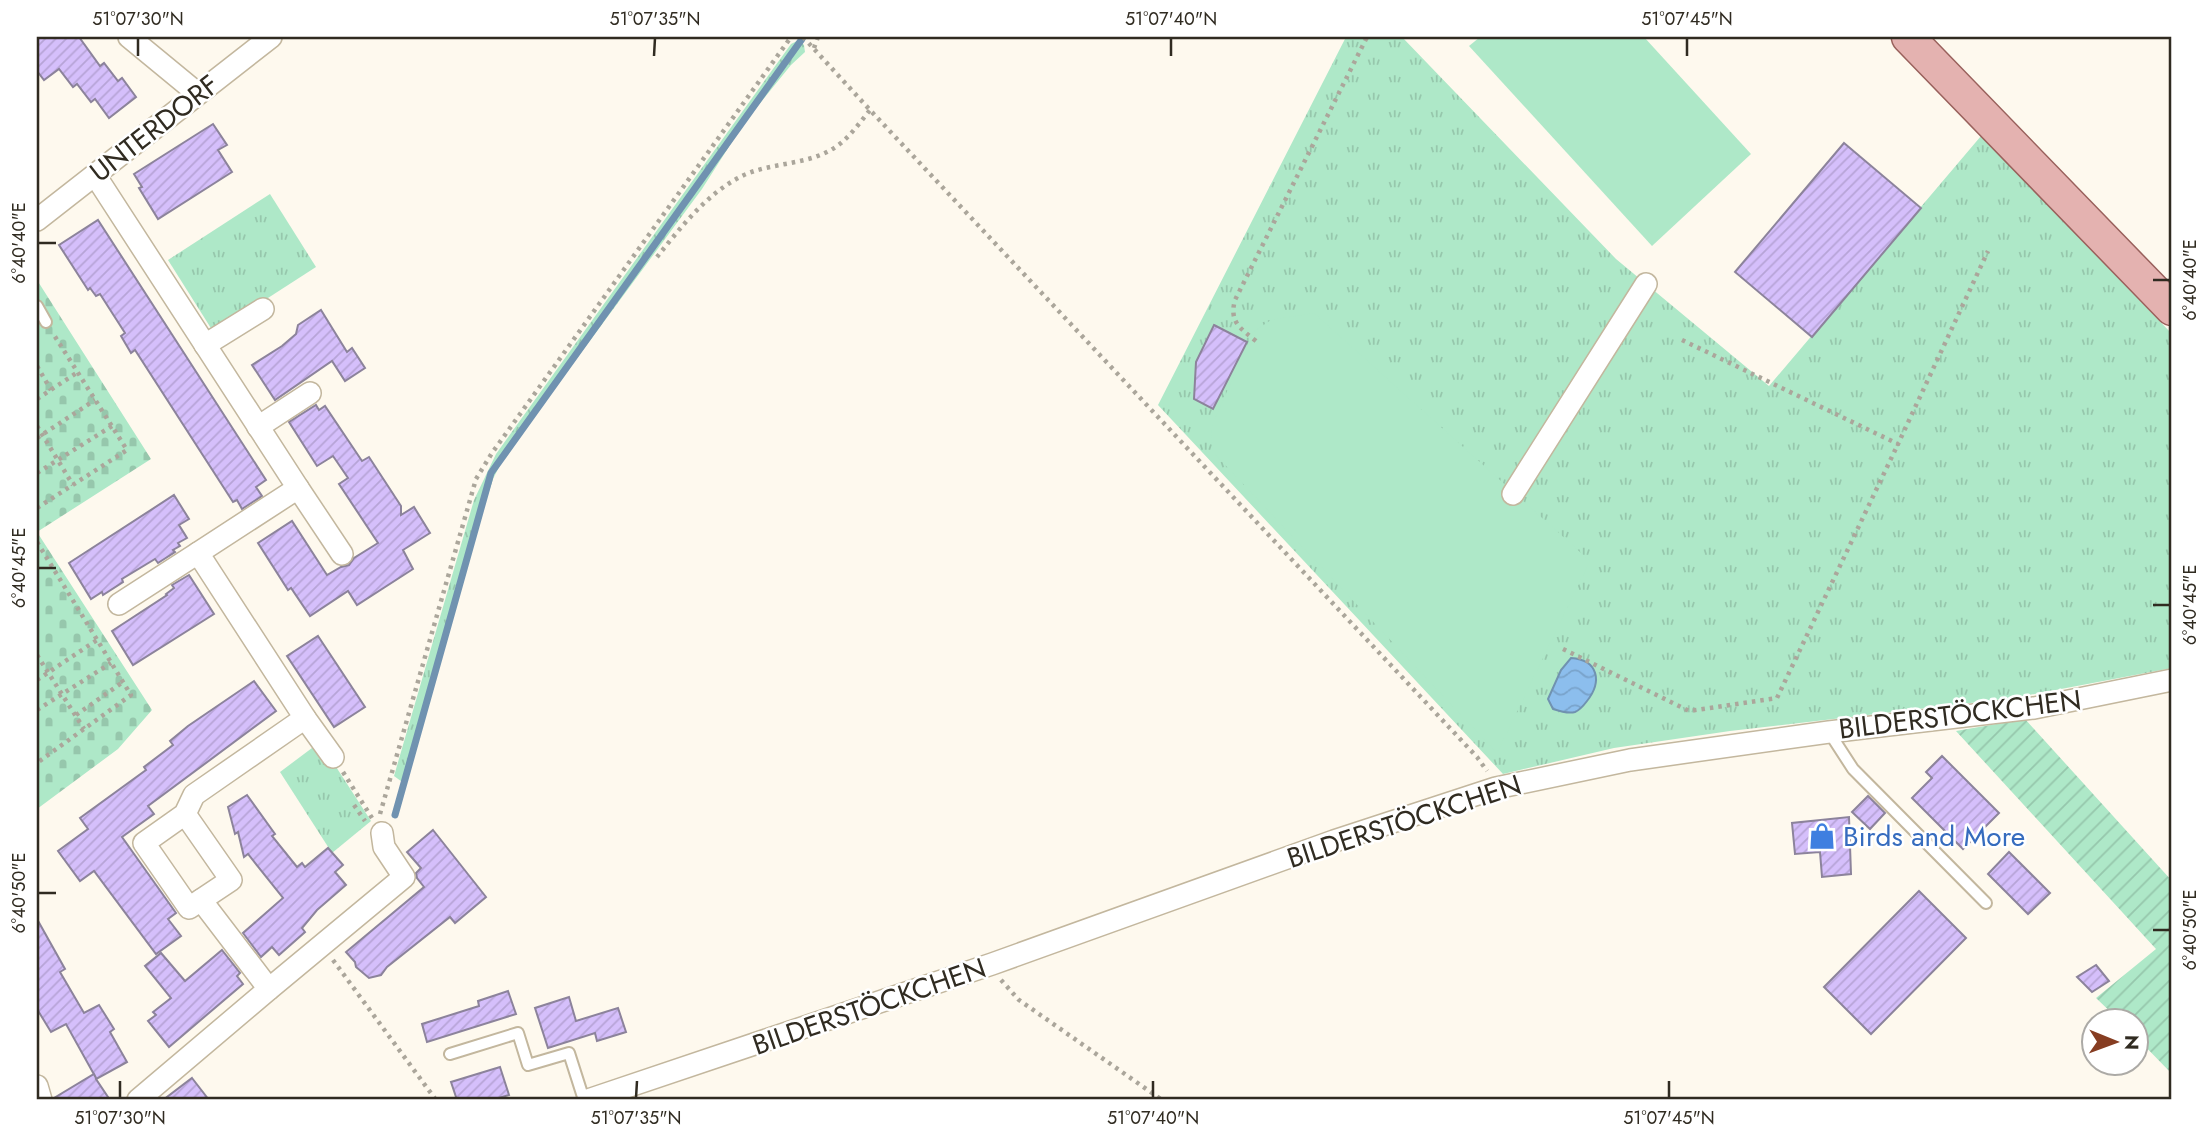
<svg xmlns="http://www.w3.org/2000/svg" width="2209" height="1137" viewBox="0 0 2209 1137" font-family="Jost,sans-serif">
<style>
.grass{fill:url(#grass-tufts)}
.cemetery{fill:url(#cemetery-stones)}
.garden{fill:url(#garden-furrows)}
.pitch{fill:#aee8c8}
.water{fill:url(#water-waves);stroke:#7092b0;stroke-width:2}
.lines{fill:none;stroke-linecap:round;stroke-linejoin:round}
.stream{stroke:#7092b0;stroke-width:7}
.building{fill:url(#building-hatch);stroke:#8c839b;stroke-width:2}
.lane-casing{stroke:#c3b79e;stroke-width:14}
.street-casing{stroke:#c3b79e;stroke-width:24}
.primary-casing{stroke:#99615c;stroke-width:35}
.path{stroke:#aba69b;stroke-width:4.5;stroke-dasharray:3.5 5;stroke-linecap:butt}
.lane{stroke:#fff;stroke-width:10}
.street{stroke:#fff;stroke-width:21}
.primary{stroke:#e4b2b0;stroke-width:32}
.ticks{fill:none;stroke:#302b21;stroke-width:2.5}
.labels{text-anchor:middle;stroke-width:5;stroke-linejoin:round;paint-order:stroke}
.street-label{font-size:28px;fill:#302b21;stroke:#fff}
.shop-label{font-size:28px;fill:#366cbe;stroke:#fff;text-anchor:start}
.neatline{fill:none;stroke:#302b21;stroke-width:2.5}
.ticks-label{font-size:18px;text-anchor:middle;fill:#302b21}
</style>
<defs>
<pattern id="grass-tufts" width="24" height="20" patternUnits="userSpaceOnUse" patternTransform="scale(1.75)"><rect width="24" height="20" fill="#aee8c8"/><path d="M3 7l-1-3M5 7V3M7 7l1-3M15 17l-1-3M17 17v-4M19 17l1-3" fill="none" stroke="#96c7ac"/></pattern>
<pattern id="cemetery-stones" width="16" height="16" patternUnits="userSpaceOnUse" patternTransform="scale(1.75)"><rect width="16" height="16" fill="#aee8c8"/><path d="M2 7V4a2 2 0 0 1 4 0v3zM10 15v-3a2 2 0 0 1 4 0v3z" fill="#96c7ac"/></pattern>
<pattern id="garden-furrows" width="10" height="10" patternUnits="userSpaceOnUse" patternTransform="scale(1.75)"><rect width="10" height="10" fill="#aee8c8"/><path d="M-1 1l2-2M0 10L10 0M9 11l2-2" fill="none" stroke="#96c7ac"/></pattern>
<pattern id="water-waves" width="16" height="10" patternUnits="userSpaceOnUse" patternTransform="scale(1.75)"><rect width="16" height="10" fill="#8cbeed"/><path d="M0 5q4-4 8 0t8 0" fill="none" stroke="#79a3cb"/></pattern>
<pattern id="building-hatch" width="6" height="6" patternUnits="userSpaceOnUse" patternTransform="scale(1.75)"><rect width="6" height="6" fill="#d5bffb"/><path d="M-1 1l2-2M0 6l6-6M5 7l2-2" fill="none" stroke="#b7a4d7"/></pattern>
</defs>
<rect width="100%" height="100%" fill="#fef9ee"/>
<!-- grass -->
<g class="grass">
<path d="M1346,37H1402L1616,259L1769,386L1981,136L2172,334V668L2013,698L1730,731L1614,748L1503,774L1158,405Z"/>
<path d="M799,40L804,45L805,52L791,65L744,123L702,189L504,457L493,479L485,504L405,784L394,776L474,500L496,454L791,44Z"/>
<path d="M270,194L316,267L214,333L168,260Z"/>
<path d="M320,742L371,821L332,853L280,772Z"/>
</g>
<!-- cemetery -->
<path class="cemetery" d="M37,280L151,459L37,532L152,710L118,749L37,809Z"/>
<!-- garden -->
<path class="garden" d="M2025,719L2172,881V1074L2136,1037V1021H2120L2096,998L2156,949L1956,731Z"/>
<!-- pitch -->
<g class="pitch">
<path d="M1480,37H1644L1751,154L1652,246L1469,46Z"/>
<path d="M1314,313L1590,561L1497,753L1213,452L1211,432L1214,421L1253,332L1271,320Z"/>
</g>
<!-- water -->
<path class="water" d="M1571,658C1599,660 1602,682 1587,701C1584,705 1580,710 1575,712C1568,714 1559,711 1553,709L1548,699L1561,670Z"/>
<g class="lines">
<!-- stream -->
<path class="stream" d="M395,815L491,473L802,39"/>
</g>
<!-- building -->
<g class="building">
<path d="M37,37H79L100,66L104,63L118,81L122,78L136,97L109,118L95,99L91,102L77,84L73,87L59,69L44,80L37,71Z"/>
<path d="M213,124L227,145L218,150L232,172L158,219L139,188L142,187L134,174Z"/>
<path d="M1844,143L1921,208L1812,337L1735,272Z"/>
<path d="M98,220L266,480L256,487L262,496L242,509L237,500L233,502L135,350L131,353L121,336L125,333L100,294L96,296L90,288L88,290L59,245Z"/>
<path d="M321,310L347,352L352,348L365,368L345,381L332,361L275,400L252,365L282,346L296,334L298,325Z"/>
<path d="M1214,325L1247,342L1213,409L1194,399L1196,362Z"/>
<path d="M316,405L319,410L325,406L362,461L369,457L401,506V515L414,507L430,533L403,550L413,569L357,605L348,591L310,616L291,588L288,590L258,543L292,521L327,575L341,567L349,565L354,558L378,543L339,484L348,478L333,456L317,466L289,422Z"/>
<path d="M174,495L189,519L179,525L187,538L178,543L180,546L173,550L175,552L158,563L155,559L122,579L123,582L103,595L102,592L91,599L69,563Z"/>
<path d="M189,575L214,614L133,665L112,631L167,595L166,594L174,588L172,585Z"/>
<path d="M318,636L365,707L334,727L287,656Z"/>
<path d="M254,681L276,711L148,806L154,814L122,837L176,913L168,919L181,936L156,954L94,871L80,881L58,851L88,829L80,818L146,770L144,767L173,745L170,741L188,726Z"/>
<path d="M1942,756L1999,813L1963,849L1912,798L1932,778L1926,772Z"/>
<path d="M247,795L275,834L272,836L297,867L302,863L305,867L328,848L343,865L335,872L346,885L317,910L302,928L305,932L279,955L272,947L261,957L243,933L283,898L248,854L244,857L238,832L235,834L228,807Z"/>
<path d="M1868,796L1885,813L1870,829L1852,812Z"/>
<path d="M1849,817L1851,874L1822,877L1820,852L1795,854L1792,823Z"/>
<path d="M433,830L486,897L455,923L450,917L387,967L381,975L369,978L356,967L355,962L346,952L424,887L417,878L416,873L421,868L407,852Z"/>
<path d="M2009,852L2050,893L2028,914L1988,874Z"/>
<path d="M1919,891L1966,938L1871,1034L1824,987Z"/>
<path d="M37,919L65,969L60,972L84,1013L99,1005L114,1029L110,1032L127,1062L96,1079L110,1100H54V1098L94,1074L96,1078L66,1024L51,1032L37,1009Z"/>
<path d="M222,950L240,973L237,976L243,984L169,1047L148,1021L156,1015L153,1012L171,998L145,966L161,953L185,981Z"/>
<path d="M2096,965L2109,981L2092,992L2077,977Z"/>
<path d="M508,991L516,1014L427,1042L422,1024L479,1006L478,1001Z"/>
<path d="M569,997L576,1021L618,1008L626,1032L597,1041L595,1033L548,1048L535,1008Z"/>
<path d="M500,1067L509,1095L492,1100H457L451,1082Z"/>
<path d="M192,1078L209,1100H163Z"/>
</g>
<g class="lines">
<defs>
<g id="lane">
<path d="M37,306L46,322"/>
<path d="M1829,732L1853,769L1986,903"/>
<path d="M450,1054L518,1033L528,1065L569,1053L584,1100"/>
</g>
<g id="street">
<path d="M129,37L197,93"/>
<path d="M95,175L298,488L198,553L305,718L194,795L185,814L144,843L189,908L231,880L185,814"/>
<path d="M37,220L271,37"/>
<path d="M205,345L263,309"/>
<path d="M258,427L310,393"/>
<path d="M298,488L342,554"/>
<path d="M1513,494L1646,284"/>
<path d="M119,604L198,553"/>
<path d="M305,718L333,757"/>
<path d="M201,900L269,989"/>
<path d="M37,1086L41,1100"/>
<path d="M138,1100L269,989L404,877L384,847L382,833"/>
<path d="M588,1100L992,964L1334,841L1496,788L1630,760L1829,732L2034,708L2172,680"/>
</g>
<path id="primary" d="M1908,37L2172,309"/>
</defs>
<!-- lane casing -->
<use href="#lane" class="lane-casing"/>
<!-- street casing -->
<use href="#street" class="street-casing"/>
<!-- primary casing -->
<use href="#primary" class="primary-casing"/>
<!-- path -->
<g class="path">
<path d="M803,37L870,110L1477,757L1487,771"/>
<path d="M814,48L818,37"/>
<path d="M657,257C681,227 708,192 744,175C775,161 813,166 841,143C852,134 861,121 870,110"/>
<path d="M1682,340L1898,444L1988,251"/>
<path d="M1256,341C1240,328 1229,322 1235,300L1367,37"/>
<path d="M37,366L51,390"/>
<path d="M37,399L78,372"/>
<path d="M37,426L73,485"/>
<path d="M37,438L95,400"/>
<path d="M37,473L112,426"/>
<path d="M37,508L127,450L54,335"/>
<path d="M37,542L131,695L37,763"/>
<path d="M1563,649L1689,711L1777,698L1898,444"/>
<path d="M37,655L84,729"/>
<path d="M37,680L97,640"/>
<path d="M37,710L111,663"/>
<path d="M76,715L123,682"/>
<path d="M343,772L372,818"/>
<path d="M354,805L365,821"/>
<path d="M380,814L476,479L492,453L791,37"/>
<path d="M333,960L436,1100"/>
<path d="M1001,980L1019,1000L1162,1100"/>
</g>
<!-- lane -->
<use href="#lane" class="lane"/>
<!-- street -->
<use href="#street" class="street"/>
<!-- primary -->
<use href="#primary" class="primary"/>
</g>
<!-- ticks -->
<path class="ticks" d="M138,56V38M654,56L655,38M1171,56V38M1687,56V38M38,243H56M2153,280H2170M38,568H56M2153,605H2170M38,893H56M2153,930H2170M120,1098V1081M636,1098L637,1081M1153,1098V1081M1669,1098V1081"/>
<!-- icons -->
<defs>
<symbol id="shop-bare" viewBox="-9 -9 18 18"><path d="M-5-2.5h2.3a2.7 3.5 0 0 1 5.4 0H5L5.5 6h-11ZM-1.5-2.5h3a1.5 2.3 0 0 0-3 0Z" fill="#3f7fe0" stroke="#fff" stroke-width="2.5" paint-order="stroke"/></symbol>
</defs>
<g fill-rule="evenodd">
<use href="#shop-bare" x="1803" y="817" width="38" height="38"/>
</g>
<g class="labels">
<!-- street labels -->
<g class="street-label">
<text transform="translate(154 128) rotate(-38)" y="10">UNTERDORF</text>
<text transform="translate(1960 714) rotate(-7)" y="10">BILDERSTÖCKCHEN</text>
<text transform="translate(1404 821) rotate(-18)" y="10">BILDERSTÖCKCHEN</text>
<text transform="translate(869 1006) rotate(-19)" y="10">BILDERSTÖCKCHEN</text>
</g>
<!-- shop labels -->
<g class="shop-label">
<text x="1843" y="846">Birds and More</text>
</g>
</g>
<!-- border -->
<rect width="2209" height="1137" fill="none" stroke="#ffffff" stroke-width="77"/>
<!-- north arrow -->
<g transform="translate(2115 1042) rotate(91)"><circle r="33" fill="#ffffff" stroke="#acaaa6" stroke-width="2"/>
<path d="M0-5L12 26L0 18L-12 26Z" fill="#863d22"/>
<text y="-10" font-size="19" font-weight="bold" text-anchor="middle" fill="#302b21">N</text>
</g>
<rect x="38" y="38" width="2132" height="1060" class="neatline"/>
<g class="ticks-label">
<text x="138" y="25">51°07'30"N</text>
<text x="655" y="25">51°07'35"N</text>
<text x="1171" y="25">51°07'40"N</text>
<text x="1687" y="25">51°07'45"N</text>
<text transform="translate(19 243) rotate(-90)" y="6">6°40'40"E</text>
<text transform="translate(2190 280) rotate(-90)" y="6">6°40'40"E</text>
<text transform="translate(19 568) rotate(-90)" y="6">6°40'45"E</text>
<text transform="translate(2190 605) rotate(-90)" y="6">6°40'45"E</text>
<text transform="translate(19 893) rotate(-90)" y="6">6°40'50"E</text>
<text transform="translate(2190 930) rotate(-90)" y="6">6°40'50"E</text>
<text x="120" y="1124">51°07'30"N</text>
<text x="636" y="1124">51°07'35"N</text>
<text x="1153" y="1124">51°07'40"N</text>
<text x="1669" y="1124">51°07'45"N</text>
</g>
</svg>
